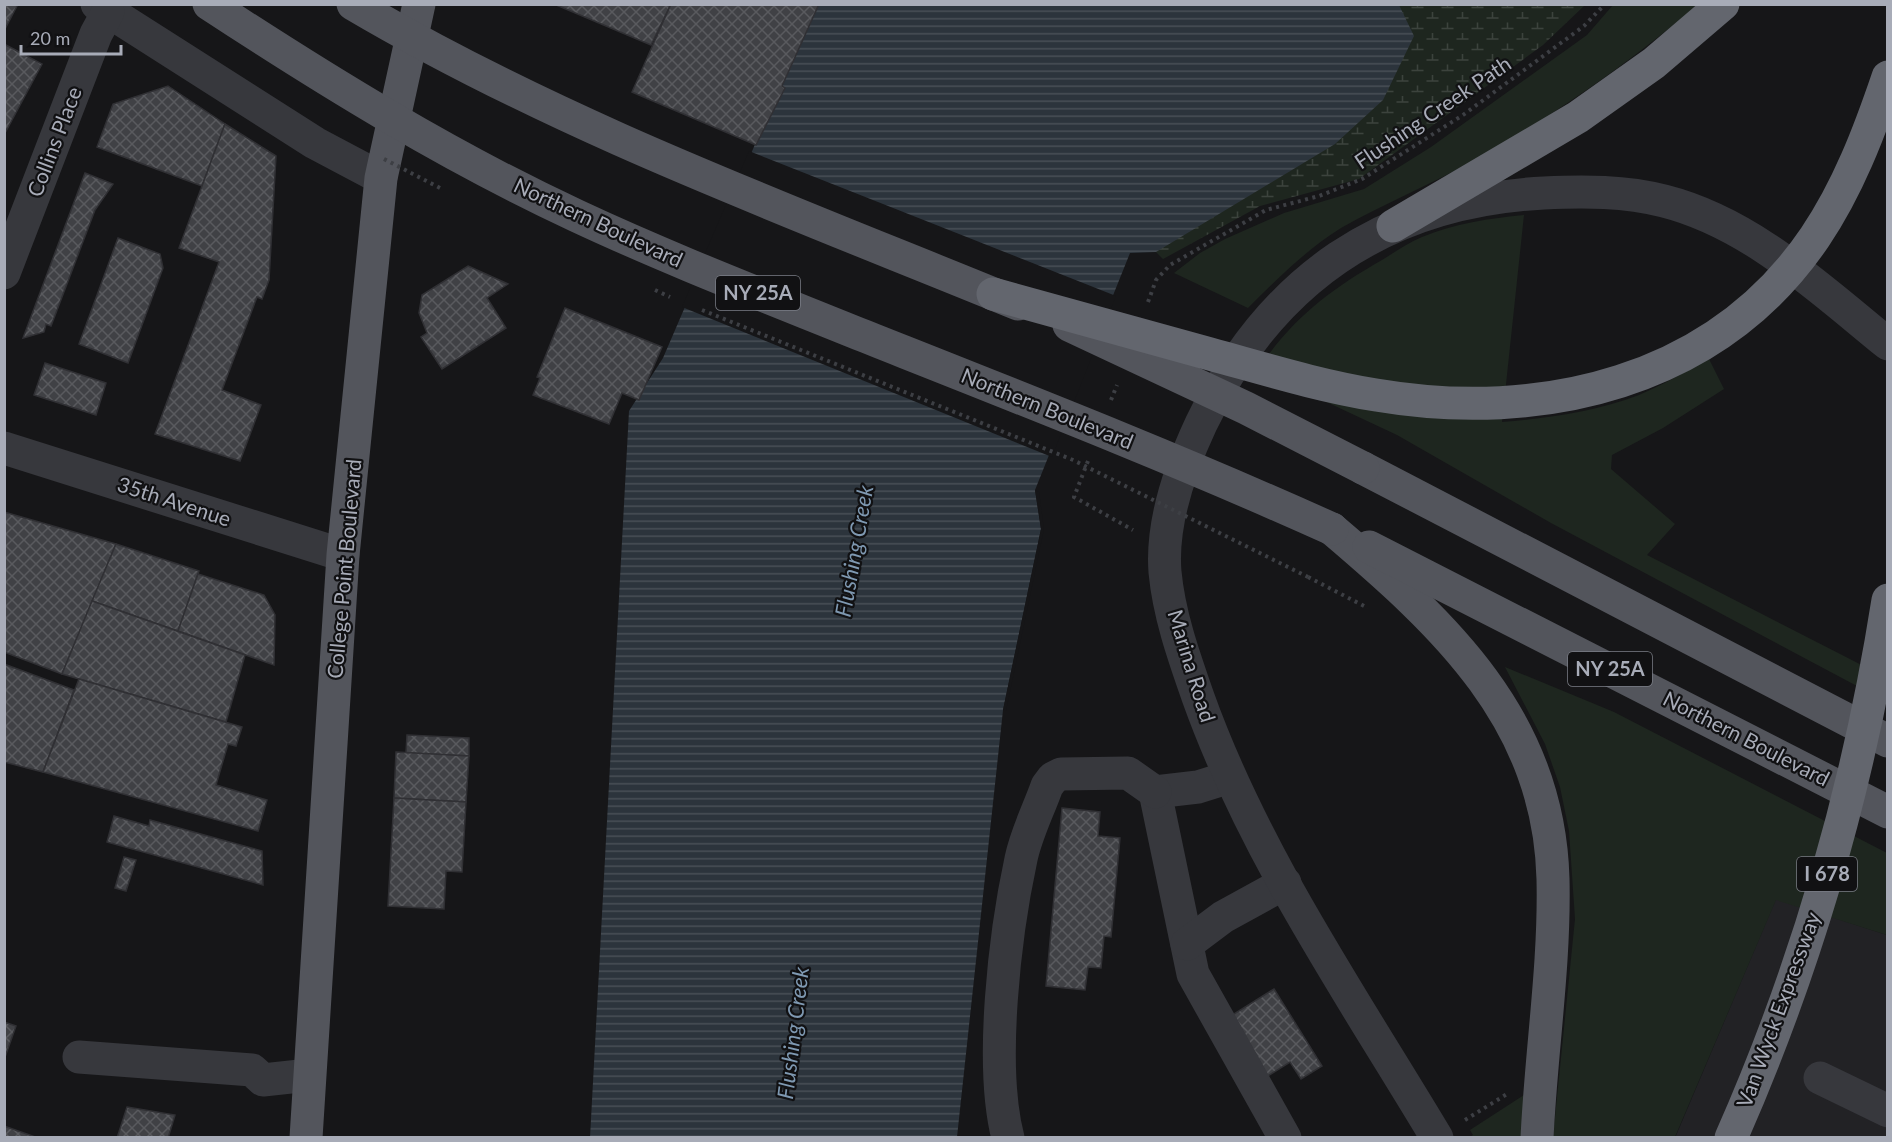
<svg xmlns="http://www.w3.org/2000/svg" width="1892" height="1142" viewBox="0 0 1892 1142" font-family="Lato,sans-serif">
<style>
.built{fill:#222225}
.grass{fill:#1e261f}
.wetland{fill:url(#wetland-marsh)}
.water{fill:url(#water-rules)}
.pier{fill:#161618}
.building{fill:url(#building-cross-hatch);stroke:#303034;stroke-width:1.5}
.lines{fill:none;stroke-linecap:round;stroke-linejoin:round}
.path{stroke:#3d3f44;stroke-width:4;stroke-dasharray:3 4.5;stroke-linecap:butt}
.minor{stroke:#37383d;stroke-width:33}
.major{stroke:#53555c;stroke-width:33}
.highway{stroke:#63666e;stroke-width:33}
.path-bridge{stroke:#3d3f44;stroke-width:4;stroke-dasharray:3 4.5;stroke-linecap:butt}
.major-bridge{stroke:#53555c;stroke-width:33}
.highway-bridge{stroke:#63666e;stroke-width:33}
.labels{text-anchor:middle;stroke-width:4.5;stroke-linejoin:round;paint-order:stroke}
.shield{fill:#111113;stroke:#7b7e86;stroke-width:1.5}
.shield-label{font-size:20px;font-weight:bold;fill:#a8acb8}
.street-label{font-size:21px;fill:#a8acb8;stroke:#111113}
.water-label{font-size:22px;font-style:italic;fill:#7f99b2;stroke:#111113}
</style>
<defs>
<pattern id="wetland-marsh" width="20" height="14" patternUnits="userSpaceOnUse" patternTransform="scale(1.5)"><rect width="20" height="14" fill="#1e261f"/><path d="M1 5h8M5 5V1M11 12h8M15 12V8" fill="none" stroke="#3c433d"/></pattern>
<pattern id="water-rules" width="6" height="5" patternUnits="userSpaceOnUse" patternTransform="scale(1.5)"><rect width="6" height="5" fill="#2c343c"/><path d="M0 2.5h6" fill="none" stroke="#484f56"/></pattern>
<pattern id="building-cross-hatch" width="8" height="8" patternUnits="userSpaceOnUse" patternTransform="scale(1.5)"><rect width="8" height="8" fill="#404145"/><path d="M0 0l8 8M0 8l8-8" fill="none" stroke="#595a5e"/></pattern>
</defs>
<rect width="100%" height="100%" fill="#161618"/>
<!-- built -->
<path class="built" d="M1776,899L1887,935V1137L1675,1138Z"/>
<!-- grass -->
<g class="grass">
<path d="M1613,5H1698C1626,65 1552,117 1471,162C1428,186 1383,204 1341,228C1306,250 1277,279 1248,308L1174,273L1200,253L1225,239L1284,213L1364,189L1431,147L1587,35Z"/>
<path d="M1524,215L1502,422C1549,418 1595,412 1639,395C1663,385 1686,371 1709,359L1724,389L1663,428L1612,455L1611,469L1675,524L1647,555L1887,678V702L1551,523L1397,435L1258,370C1290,320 1331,289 1382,260C1395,252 1408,243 1422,237C1453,224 1491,218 1524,215Z"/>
<path d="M1505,667L1614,712L1887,853V935L1776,900L1675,1137H1553L1575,919L1569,831L1560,787L1545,744Z"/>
<path d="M1524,1095L1522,1137L1468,1138L1473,1135L1470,1130Z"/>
</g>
<!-- wetland -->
<path class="wetland" d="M1339,5H1585L1543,45L1359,179L1260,206L1163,259L1156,252L1218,192Z"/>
<!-- water -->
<path class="water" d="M815,5H1399L1414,36L1383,100L1335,144L1156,252L1130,253L1035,490L1041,529L1003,710L957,1137L590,1138L629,411L663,358Z"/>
<!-- pier -->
<g class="pier">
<path d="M749,151L1116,296L1052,457L682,307Z"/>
<path d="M1035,490L1039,492L1044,529L1006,711L1003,710L1041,529Z"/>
</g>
<!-- building -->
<g class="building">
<path d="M4,4H18L4,31Z"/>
<path d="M554,4H671L651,45Z"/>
<path d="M671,4H819L782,86L785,88L756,145L632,92Z"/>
<path d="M4,44L42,64L4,135Z"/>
<path d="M168,86L225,124L202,186L97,147L113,104Z"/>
<path d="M225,124L276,156L269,280L262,299L257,297L222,390L261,405L240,461L155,434L219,262L179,248Z"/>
<path d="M85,173L113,184L95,210L51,326L46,324L44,332L23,338Z"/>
<path d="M118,238L160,254L163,268L128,363L79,344Z"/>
<path d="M468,266L508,284L487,298L506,328L442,369L421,337L427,333L419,313L422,295Z"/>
<path d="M565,308L662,347L639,400L622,393L609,424L533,395L540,378L537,377Z"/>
<path d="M45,363L106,383L96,415L34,395Z"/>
<path d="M4,512L116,544L62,674L4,652Z"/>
<path d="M116,544L199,571L178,631L92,601Z"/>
<path d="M198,574L264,595L275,615L274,665L178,631Z"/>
<path d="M92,601L245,655L226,722L62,674Z"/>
<path d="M4,664L74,690L43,772L4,762Z"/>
<path d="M79,679L242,727L236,746L228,744L216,785L267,800L258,831L43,772Z"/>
<path d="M407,735L469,738V756L406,753Z"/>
<path d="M396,752L469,756L466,802L394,798Z"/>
<path d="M394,798L466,802L462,872L446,871L444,909L388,906Z"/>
<path d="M1062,808L1100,812L1098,836L1120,838L1111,937L1104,936L1101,968L1088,967L1085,990L1046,986Z"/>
<path d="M114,816L149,826L150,820L262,851L263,885L107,842Z"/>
<path d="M124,857L136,860L126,891L115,888Z"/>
<path d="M1274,989L1322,1066L1301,1079L1290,1062L1263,1079L1226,1019Z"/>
<path d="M4,1022L16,1026L4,1060Z"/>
<path d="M127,1107L175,1115L168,1138H117Z"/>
<path d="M4,1126L38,1138H4Z"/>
</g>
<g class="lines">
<!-- path -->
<g class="path">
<path d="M1148,302L1156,280L1170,265L1266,210L1319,196L1362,179L1463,115L1584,26L1605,4"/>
<path d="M1111,400L1117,385"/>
<path d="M1088,461L1074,497L1133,530"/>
<path d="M1308,577L1368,608"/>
<path d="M1465,1120L1507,1094"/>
</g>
<!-- minor -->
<g class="minor">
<path d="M97,4L315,143L381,178"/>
<path d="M4,273L96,34L108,12"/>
<path d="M4,448L343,555"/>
<path d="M1230,777L1198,787L1155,792L1193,974L1285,1138"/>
<path d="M1187,944L1223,917L1285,883"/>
<path d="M79,1057L252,1070L263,1080L309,1075"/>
<path d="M1820,1078L1888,1111"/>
<path d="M1008,1138C989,1065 1005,933 1021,859C1026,834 1039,809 1047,786L1053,778L1061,774L1128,773L1155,792"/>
<path d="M1437,1138C1352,996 1254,854 1198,697C1184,657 1169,615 1165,572C1161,522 1180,469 1201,424C1270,280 1384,201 1544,193C1584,191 1625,191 1664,201C1751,223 1820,289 1888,344"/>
</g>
<!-- major -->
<g class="major">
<path d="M1363,468L1888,741"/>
<path d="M1332,529C1445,625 1549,720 1553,879C1555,965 1541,1052 1537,1138"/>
<path d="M1369,547L1888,812"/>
<path d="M306,1138L343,555L381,178L419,4"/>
</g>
<!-- highway -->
<path class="highway" d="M1393,226L1578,117L1654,63L1723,4"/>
<!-- path-bridge -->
<g class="path-bridge">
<path d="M384,159L442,189"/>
<path d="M655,290L670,297"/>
<path d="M702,310L1073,460L1308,577"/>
</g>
<!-- major-bridge -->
<g class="major-bridge">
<path d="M209,4C328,82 448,156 577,216C669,259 765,296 859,334C1018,397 1177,459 1332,529"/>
<path d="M353,4C563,128 794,212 1018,304"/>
<path d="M1069,325L1246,408L1363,468"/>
</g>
<!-- highway-bridge -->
<g class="highway-bridge">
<path d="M993,294C1065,314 1137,334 1210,354C1265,369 1320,386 1376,395C1541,423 1716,383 1815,237C1848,188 1869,133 1888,77"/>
<path d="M1731,1138C1807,966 1859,785 1888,600"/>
</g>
</g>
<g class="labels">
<!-- shield labels -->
<g class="shield">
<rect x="716" y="276" width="84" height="34" rx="4.5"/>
<rect x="1568" y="652" width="84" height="34" rx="4.5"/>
<rect x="1797" y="857" width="60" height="34" rx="4.5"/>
</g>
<g class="shield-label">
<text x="758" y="300">NY 25A</text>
<text x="1610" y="676">NY 25A</text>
<text x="1827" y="881">I 678</text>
</g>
<!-- street labels -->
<g class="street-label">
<text transform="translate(1433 113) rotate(-34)" y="7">Flushing Creek Path</text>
<text transform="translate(55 142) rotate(-69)" y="7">Collins Place</text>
<text transform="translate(598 223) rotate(25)" y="7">Northern Boulevard</text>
<text transform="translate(1047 409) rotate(22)" y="7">Northern Boulevard</text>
<text transform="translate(174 502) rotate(18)" y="7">35th Avenue</text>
<text transform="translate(345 569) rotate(-85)" y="7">College Point Boulevard</text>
<text transform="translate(1191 666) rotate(73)" y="7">Marina Road</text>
<text transform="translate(1746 739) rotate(27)" y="7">Northern Boulevard</text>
<text transform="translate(1779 1010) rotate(-70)" y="7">Van Wyck Expressway</text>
</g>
<!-- water labels -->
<g class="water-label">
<text transform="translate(854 551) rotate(-80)" y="8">Flushing Creek</text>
<text transform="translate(793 1033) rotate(-83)" y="8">Flushing Creek</text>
</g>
</g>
<!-- border -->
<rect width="1892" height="1142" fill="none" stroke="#a8acb8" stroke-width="12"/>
<!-- scale -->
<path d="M21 45v9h100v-9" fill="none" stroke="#a8acb8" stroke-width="3"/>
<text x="30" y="45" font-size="18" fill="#a8acb8" stroke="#111113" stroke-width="4.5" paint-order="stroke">20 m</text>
</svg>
